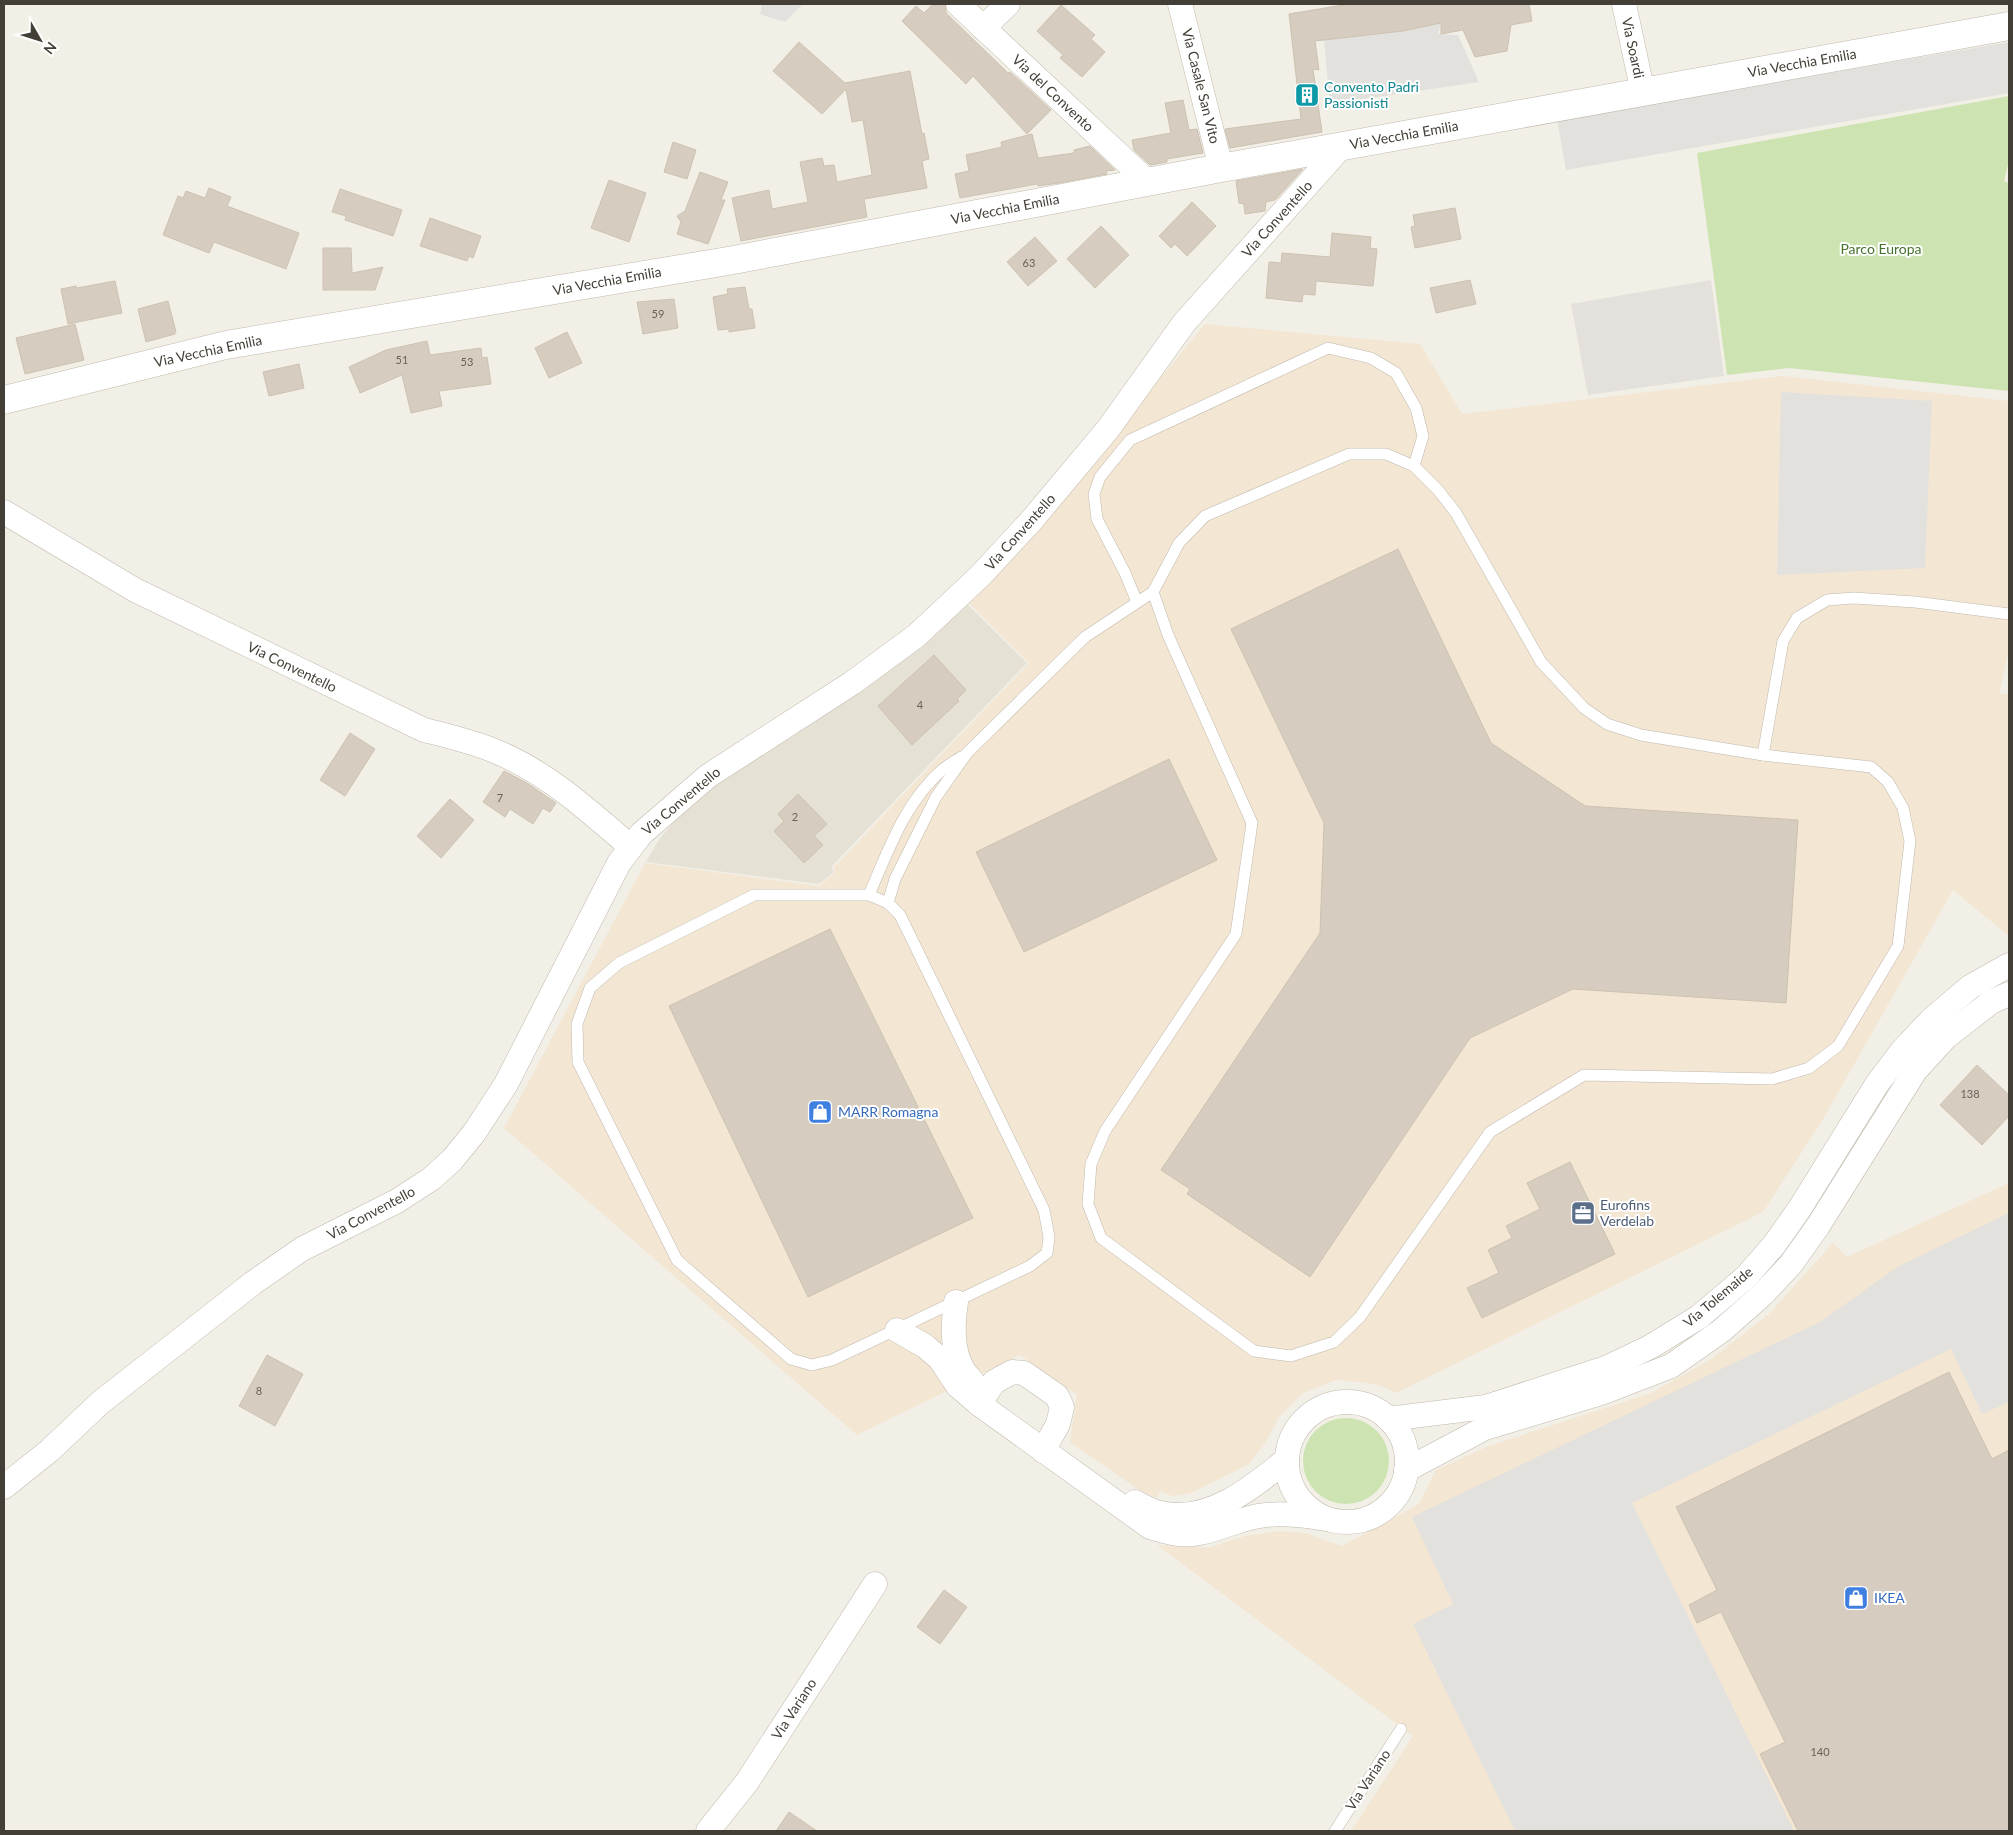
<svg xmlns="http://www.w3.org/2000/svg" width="2013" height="1835" viewBox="0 0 2013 1835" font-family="Lato,sans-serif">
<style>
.residential{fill:#e6e1d5}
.commercial{fill:#f3e6d3}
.industrial{fill:#e4e0db}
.green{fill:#cde4b2}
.parking{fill:#e3e1de}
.building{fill:#d6cdc0;stroke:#cdc2b0}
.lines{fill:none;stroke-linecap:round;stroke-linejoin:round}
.service-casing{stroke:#c0b9ad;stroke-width:12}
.minor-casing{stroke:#c0b9ad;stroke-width:25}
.tertiary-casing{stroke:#c0b9ad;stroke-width:29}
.service{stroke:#fff;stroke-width:11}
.minor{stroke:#fff;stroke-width:24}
.tertiary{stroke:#fff;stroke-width:28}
.labels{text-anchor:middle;stroke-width:4;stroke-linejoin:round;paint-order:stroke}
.number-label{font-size:11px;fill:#686258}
.street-label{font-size:14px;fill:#443f36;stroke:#fff}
.culture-label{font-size:14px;fill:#0d838f;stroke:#fff;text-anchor:start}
.park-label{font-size:14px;fill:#47722d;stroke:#fff}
.shop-label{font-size:14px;fill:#366cbe;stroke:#fff;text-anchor:start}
.service-label{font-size:14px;fill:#4e5e75;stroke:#fff;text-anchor:start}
</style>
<rect width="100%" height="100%" fill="#f2efe6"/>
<!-- residential -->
<path class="residential" d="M967,604L1027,663L832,866L833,873L819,884L646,862L658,841L676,819L713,785Z"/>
<!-- commercial -->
<g class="commercial">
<path d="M1205,324L1420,344L1462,414L1783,376L2009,401V650L1999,694H2009V936L1953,890L1822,1121L1763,1212L1396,1393L1381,1386L1368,1383L1336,1380L1303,1393L1279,1417L1265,1443L1249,1464L1189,1494L1172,1496L1160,1491L1157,1498L1136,1488L1070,1442L1077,1395L1020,1355L857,1435L504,1128L645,863L819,886L834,874V867L1029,663L968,602L1026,542Z"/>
<path d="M2009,1183V1831H1351L1413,1736L1157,1545L1208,1548L1245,1536L1278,1531L1305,1533L1342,1546L1419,1504L1436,1470L1489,1446L1651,1393L1710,1360L1769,1314L1833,1243L1847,1257Z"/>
</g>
<!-- industrial -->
<path class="industrial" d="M1711,280L1724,376L1588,395L1571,304Z"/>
<!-- green -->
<g class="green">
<path d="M2009,96V160L2004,181L2009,183V391L1789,368L1727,375L1697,153Z"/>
<circle cx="1346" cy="1461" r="43"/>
</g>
<!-- parking -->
<g class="parking">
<path d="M762,4H803L785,22L760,14Z"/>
<path d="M1441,23L1438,34L1458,35L1479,82L1330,104L1324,40L1403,31Z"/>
<path d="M2009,42V93L1566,170L1557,120Z"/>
<path d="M1781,392L1932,401L1925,568L1777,575Z"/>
<path d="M2009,1213V1402L1982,1414L1951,1349L1632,1503L1794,1831H1515L1413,1624L1453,1604L1412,1517L1820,1322L1899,1266Z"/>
</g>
<!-- building -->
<g class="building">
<path d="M933,4H945L946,13L1008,73L1010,72L1051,110L1027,134L973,76L966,84L902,21L916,6L924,13Z"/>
<path d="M1349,4H1529L1532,21L1511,25L1507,51L1475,57L1463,30L1441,34V23L1403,31L1315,41L1319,70L1313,69L1322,132L1230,148L1225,129L1301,119L1289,14Z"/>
<path d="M1061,5L1095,35L1091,39L1105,52L1082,77L1060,58L1063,55L1037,31Z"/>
<path d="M799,42L845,83L910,71L922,134L924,133L929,159L922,161L927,188L864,199L867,217L741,241L732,198L769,190L772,209L808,202L800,162L822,158L824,166L834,165L837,182L872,175L863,120L852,122L846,89L822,114L773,71Z"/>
<path d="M1183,100L1189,130L1197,129L1203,153L1167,159V162L1150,165L1134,150L1132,140L1171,133L1165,103Z"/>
<path d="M1032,134L1038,158L1074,153V150L1090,146L1115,170L1106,171L1107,174L1059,183L1038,186L1037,184L960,198L955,174L969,171L966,155L1002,147L1001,142Z"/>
<path d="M673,142L696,150L687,179L664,172Z"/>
<path d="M1303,169L1275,200L1266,202L1265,211L1245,214L1244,204L1239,203L1236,181Z"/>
<path d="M700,172L728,182L721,200H725L708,244L677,234L681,222L677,216L685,211Z"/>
<path d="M609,180L646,193L629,242L591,228Z"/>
<path d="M209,188L231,197L227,206L299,233L286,269L214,242L209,253L163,235L178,196L183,198L186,191L205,198Z"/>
<path d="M340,189L402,210L393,236L345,220L346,216L332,212Z"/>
<path d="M1192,202L1216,226L1187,256L1175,244L1171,248L1159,236Z"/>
<path d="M1455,208L1461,239L1415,248L1411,227L1415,226L1413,215Z"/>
<path d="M430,218L481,236L473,258L469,256L467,261L420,246Z"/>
<path d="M1101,226L1129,255L1095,288L1067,259Z"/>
<path d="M1332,233L1371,237L1370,248L1377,249L1373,286L1316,281L1315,295L1303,294L1302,302L1266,298L1269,262L1281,263L1282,253L1330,257Z"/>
<path d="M1035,237L1057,261L1028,286L1007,262Z"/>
<path d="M323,248H351L352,273L383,267L375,290H323Z"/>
<path d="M1470,280L1476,304L1436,313L1430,288Z"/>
<path d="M115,281L122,313L68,324L61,289L76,286L77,288Z"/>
<path d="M745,287L749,309H752L755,328L729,332V329L718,330L713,297L728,294L727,289Z"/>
<path d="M674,299L678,328L643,334L637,302Z"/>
<path d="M168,301L176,332H175V334L146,342L138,309Z"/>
<path d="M75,324L84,360L25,374L16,338Z"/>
<path d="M567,332L582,363L549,378L535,348Z"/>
<path d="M427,341L430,355L481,348L482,358L487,357L491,384L439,391L442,406L411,413L402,375L360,393L349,367L386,350Z"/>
<path d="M299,364L304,388L269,396L263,372Z"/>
<path d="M1398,549L1491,743L1585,806L1798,820L1786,1003L1573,989L1470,1038L1310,1277L1187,1194L1190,1189L1161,1170L1320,933L1324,823L1231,629Z"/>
<path d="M934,655L966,690L957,699L959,701L912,745L878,706Z"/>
<path d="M350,733L375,749L345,796L320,780Z"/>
<path d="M1169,759L1217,860L1024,952L976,852Z"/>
<path d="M504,771L527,783L556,803L550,812L543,808L533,824L510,809L505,817L483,802Z"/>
<path d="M798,794L827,824L814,836L823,845L804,863L774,831L784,821L778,814Z"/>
<path d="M450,799L474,820L441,858L417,836Z"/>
<path d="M830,929L973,1218L808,1297L669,1006Z"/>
<path d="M1977,1065L2009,1095V1116L1982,1145L1940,1105Z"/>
<path d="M1570,1162L1615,1254L1482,1318L1467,1288L1499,1273L1488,1250L1512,1238L1506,1226L1540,1209L1527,1183Z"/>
<path d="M267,1355L303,1374L275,1426L239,1406Z"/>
<path d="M1949,1372L1992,1459L2009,1450V1831H1798L1760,1754L1785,1742L1721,1612L1697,1623L1689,1605L1717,1590L1676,1507Z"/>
<path d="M944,1590L967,1607L940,1644L917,1627Z"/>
<path d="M789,1812L817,1831H776Z"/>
</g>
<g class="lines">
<defs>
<g id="service">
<path d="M1349,454H1386L1414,466L1438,490L1456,513L1541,662L1584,708L1607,724L1641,735L1763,755L1871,767L1888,782L1903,808L1910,841L1898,946L1838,1046L1809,1068L1772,1079L1584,1075L1490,1132L1360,1317L1334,1342L1291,1356L1254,1351L1101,1238L1088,1204L1091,1164L1105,1131L1236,934L1252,823L1168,635L1153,592L1179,543L1205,516Z"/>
<path d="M1137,602L1125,573L1097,519L1094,494L1100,477L1130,440L1328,348L1371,358L1396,373L1416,408L1423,436L1414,466"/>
<path d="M1763,755L1783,641L1797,618L1827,600L1854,598L1915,602L2009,614"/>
<path d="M754,895H869L888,903L900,915L1044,1210L1049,1237L1047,1253L1030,1266L832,1360L812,1365L791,1359L677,1260L578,1062L577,1024L590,988L619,963Z"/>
<path d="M869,895C888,851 905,802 942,770C948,765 955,761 961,757"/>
<path d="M888,903L895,879L936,797L967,753L1085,637L1153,592"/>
<path d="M1335,1831L1401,1729"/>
</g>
<g id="minor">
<path d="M958,4L1148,182"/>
<path d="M1180,4L1221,168"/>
<path d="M1624,4L1643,93"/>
<path d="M983,28L1008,4"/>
<path d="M4,512L135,590L424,730C448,736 474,742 497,752C548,773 590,812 631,847"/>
<path d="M956,1302C952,1329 951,1361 972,1381"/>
<path d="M897,1330L925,1346L940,1359L958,1386L979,1404L1150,1527C1166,1532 1183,1537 1199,1533C1222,1529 1242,1517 1266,1515C1287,1513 1307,1516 1327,1519"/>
<circle cx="1347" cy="1462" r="60"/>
<path d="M979,1404L994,1382L1012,1372L1024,1373L1057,1396L1062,1407L1058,1424L1043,1451"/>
<path d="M1388,1419L1486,1407L1606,1368L1650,1347L1699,1317L1746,1277L1774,1245L1800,1208L1877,1084L1902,1051L1931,1020L1970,987L2009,965"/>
<path d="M1406,1470L1485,1428L1601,1393L1671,1366L1721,1331L1763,1294L1791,1264L1818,1226L1915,1071L1946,1037L1991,1002L2009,994"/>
<path d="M4,1487L49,1451L101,1402L253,1283L302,1249L397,1201L431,1179L452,1160L474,1133L506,1084L619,863L641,834L708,776L852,683L916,636L980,576L1031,521L1108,429L1184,323L1342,146"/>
<path d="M1135,1502C1143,1506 1151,1511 1160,1513C1208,1524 1252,1488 1287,1459"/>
<path d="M708,1831L747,1782L875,1584"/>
</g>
<path id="tertiary" d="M4,400L226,345L728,261L1221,168L2009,26"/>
</defs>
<!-- service casing -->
<use href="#service" class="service-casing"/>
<!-- minor casing -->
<use href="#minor" class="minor-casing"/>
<!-- tertiary casing -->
<use href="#tertiary" class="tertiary-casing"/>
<!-- service -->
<use href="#service" class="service"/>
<!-- minor -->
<use href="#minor" class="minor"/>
<!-- tertiary -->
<use href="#tertiary" class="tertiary"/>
</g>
<!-- icons -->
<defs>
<symbol id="building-square" viewBox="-11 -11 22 22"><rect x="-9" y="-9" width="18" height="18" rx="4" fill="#0f9aa8" stroke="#fff"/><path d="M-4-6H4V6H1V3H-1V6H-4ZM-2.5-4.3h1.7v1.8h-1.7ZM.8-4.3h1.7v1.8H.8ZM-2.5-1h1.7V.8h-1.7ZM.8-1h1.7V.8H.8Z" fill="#fff"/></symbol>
<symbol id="shop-square" viewBox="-11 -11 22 22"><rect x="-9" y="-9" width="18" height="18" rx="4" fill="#3f7fe0" stroke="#fff"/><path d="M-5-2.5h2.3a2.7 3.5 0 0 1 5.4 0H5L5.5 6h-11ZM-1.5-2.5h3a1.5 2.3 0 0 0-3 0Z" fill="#fff"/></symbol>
<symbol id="office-square" viewBox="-11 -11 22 22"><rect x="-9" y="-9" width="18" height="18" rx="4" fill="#5c6f8a" stroke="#fff"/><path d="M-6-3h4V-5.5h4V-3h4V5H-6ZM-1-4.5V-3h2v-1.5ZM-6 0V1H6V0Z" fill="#fff"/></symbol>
</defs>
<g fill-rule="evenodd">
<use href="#building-square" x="1293" y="81" width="28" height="28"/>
<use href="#shop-square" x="806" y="1098" width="28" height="28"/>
<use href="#office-square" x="1569" y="1199" width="28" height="28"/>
<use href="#shop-square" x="1842" y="1584" width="28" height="28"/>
</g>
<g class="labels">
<!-- number labels -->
<g class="number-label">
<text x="1029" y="267">63</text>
<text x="658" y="318">59</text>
<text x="402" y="364">51</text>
<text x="467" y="366">53</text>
<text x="920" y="709">4</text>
<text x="500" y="802">7</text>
<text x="795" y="821">2</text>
<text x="1970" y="1098">138</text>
<text x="259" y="1395">8</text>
<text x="1820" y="1756">140</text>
</g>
<!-- street labels -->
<g class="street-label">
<text transform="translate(1633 48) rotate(78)" y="5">Via Soardi</text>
<text transform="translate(1802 63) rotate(-10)" y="5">Via Vecchia Emilia</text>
<text transform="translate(1201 86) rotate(76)" y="5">Via Casale San Vito</text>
<text transform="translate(1053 93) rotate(43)" y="5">Via del Convento</text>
<text transform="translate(1404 135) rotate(-10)" y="5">Via Vecchia Emilia</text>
<text transform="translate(1005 209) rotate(-11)" y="5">Via Vecchia Emilia</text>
<text transform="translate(1277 219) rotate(-48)" y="5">Via Conventello</text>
<text transform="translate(607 281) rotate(-10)" y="5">Via Vecchia Emilia</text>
<text transform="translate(208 351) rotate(-12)" y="5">Via Vecchia Emilia</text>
<text transform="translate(1020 532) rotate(-48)" y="5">Via Conventello</text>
<text transform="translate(292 667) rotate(26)" y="5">Via Conventello</text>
<text transform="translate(681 801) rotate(-40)" y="5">Via Conventello</text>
<text transform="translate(371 1213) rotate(-28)" y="5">Via Conventello</text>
<text transform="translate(1718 1297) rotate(-40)" y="5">Via Tolemaide</text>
<text transform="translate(794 1709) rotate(-57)" y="5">Via Variano</text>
<text transform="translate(1368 1780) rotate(-57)" y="5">Via Variano</text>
</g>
<!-- culture labels -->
<g class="culture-label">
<text x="1324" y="92">Convento Padri<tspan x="1324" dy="16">Passionisti</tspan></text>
</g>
<!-- park labels -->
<g class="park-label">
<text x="1881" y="254">Parco Europa</text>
</g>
<!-- shop labels -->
<g class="shop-label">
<text x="838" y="1117">MARR Romagna</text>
<text x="1874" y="1603">IKEA</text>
</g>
<!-- service labels -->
<g class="service-label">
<text x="1600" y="1210">Eurofins<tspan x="1600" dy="16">Verdelab</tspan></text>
</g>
</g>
<!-- border -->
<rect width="2013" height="1835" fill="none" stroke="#443f36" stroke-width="10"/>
<!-- north arrow -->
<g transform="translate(40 40) rotate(129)" stroke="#ffffff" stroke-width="4" paint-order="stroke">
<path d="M0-4L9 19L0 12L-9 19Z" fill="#443f36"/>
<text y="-8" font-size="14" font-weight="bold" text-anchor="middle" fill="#443f36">N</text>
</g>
</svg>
